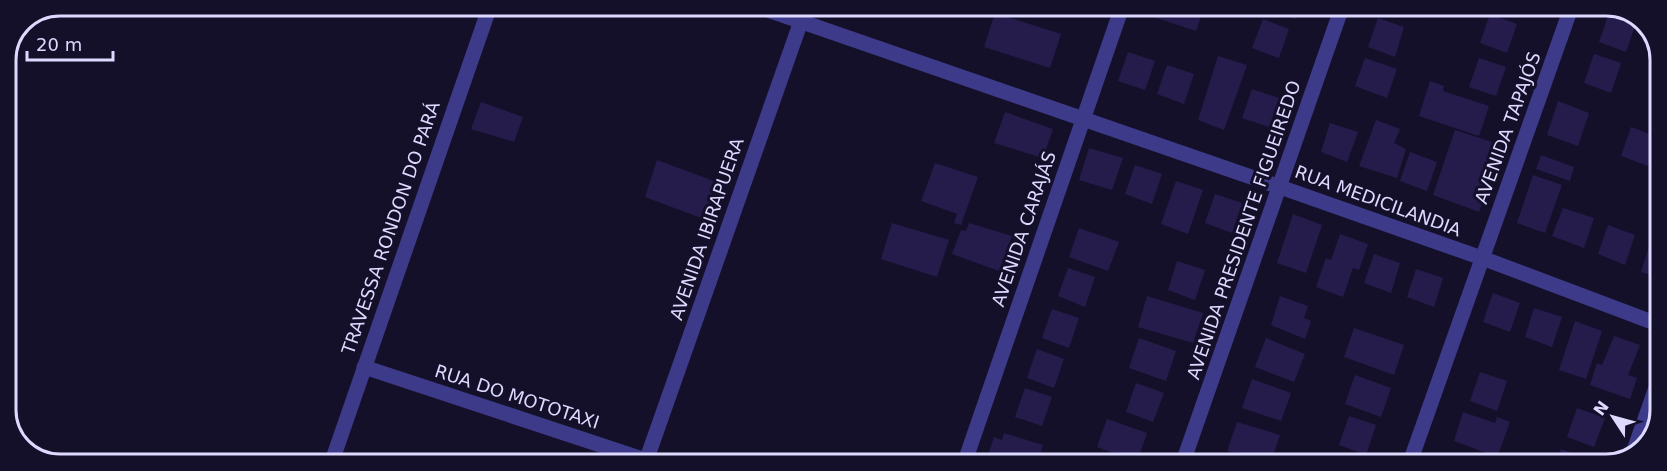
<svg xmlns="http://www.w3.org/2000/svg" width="1667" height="471" viewBox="0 0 1667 471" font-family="'DejaVu Sans',sans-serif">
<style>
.building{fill:#251c4b}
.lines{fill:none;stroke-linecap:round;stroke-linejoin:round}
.minor{stroke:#3d3a89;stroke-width:15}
.tertiary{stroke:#3d3a89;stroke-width:15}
.labels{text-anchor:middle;stroke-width:6;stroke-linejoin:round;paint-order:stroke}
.street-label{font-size:18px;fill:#ddd9ff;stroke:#14102a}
.rim{fill:none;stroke:#ddd9ff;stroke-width:3}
</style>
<rect width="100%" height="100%" fill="#14102a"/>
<!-- building -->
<g class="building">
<path d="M1158,7H1204L1196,31L1154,17Z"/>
<path d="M1268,7H1299L1295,19L1268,9Z"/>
<path d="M1392,8H1425L1422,18Z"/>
<path d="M1506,8H1525L1523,14Z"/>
<path d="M995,13L1061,34L1050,68L984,47Z"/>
<path d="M1609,13L1636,23L1626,52L1599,42Z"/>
<path d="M1490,14L1517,24L1507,53L1480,43Z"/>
<path d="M1378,18L1404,27L1395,57L1368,47Z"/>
<path d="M1263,19L1289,29L1279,58L1252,48Z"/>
<path d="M1128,52L1155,61L1145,90L1118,81Z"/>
<path d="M1594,54L1621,63L1611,93L1584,83Z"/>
<path d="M1218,56L1247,65L1224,130L1198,120Z"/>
<path d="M1365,58L1397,69L1387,98L1355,86Z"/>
<path d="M1479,58L1506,67L1496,96L1469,87Z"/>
<path d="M1167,65L1194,74L1184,104L1157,94Z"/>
<path d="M1430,81L1444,86L1443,91L1489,106L1479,136L1419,116Z"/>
<path d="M1252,89L1279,98L1269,127L1242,118Z"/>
<path d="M1558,101L1589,113L1578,146L1547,135Z"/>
<path d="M481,102L523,117L514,142L471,129Z"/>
<path d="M1005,112L1053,129L1043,158L994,143Z"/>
<path d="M1376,120L1400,129L1394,143L1406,149L1397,178L1359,166Z"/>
<path d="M1330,123L1358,132L1347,162L1321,152Z"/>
<path d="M1631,127L1658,137L1648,166L1621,156Z"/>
<path d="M1455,130L1501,145L1479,212L1433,195Z"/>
<path d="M1089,148L1123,158L1112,190L1079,180Z"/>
<path d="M1410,152L1437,162L1427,191L1400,181Z"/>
<path d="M1541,155L1574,167L1570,181L1536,169Z"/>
<path d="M657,160L722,184L709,221L645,197Z"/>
<path d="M935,163L978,177L961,225L954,223L957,214L921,201Z"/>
<path d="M1135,165L1162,174L1152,204L1125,194Z"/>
<path d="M1533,175L1562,185L1545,233L1517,223Z"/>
<path d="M1176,181L1203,190L1188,234L1161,224Z"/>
<path d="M1215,194L1242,203L1232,233L1205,223Z"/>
<path d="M1563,208L1594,218L1584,248L1552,236Z"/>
<path d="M1293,214L1322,225L1306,273L1277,263Z"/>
<path d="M892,223L949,240L937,277L881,259Z"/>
<path d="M969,223L1012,236L999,271L952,254L961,230L966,231Z"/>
<path d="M1608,225L1635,235L1625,265L1598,254Z"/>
<path d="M1079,228L1119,242L1108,271L1069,257Z"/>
<path d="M1340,234L1368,244L1359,270L1353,268L1343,297L1316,287L1326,258L1331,260Z"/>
<path d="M1650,243L1660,246V278L1641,272Z"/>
<path d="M1374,254L1400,263L1391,293L1364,283Z"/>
<path d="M1177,261L1205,270L1195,300L1168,290Z"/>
<path d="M1068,268L1095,277L1085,307L1058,296Z"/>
<path d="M1416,269L1443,278L1434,307L1407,297Z"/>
<path d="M1493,293L1520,303L1510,332L1483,322Z"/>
<path d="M1147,296L1203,313L1193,343L1138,327Z"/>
<path d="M1280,296L1308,306L1304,318L1311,321L1305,339L1271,325Z"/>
<path d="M1534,308L1562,317L1552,347L1525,337Z"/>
<path d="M1052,309L1079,318L1069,348L1042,338Z"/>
<path d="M1575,321L1602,331L1586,379L1559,370Z"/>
<path d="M1354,328L1404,345L1394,375L1344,357Z"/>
<path d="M1614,336L1640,345L1628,375L1637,378L1630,399L1590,385L1597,363L1602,365Z"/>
<path d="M1139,338L1176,351L1166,381L1129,368Z"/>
<path d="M1266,338L1305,354L1294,382L1255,367Z"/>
<path d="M1037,349L1064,359L1054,388L1027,378Z"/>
<path d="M1480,372L1507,381L1497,411L1470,401Z"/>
<path d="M1355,375L1391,388L1381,417L1345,404Z"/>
<path d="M1252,379L1291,393L1281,421L1242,408Z"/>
<path d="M1136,383L1164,393L1153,422L1126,412Z"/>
<path d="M1025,388L1052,397L1042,426L1015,417Z"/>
<path d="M1577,408L1605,418L1594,447L1567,437Z"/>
<path d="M1463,412L1495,423L1497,417L1510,422L1497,457L1454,441Z"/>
<path d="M1349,416L1376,425L1366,455L1339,445Z"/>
<path d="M1107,419L1147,433L1137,462L1097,447Z"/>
<path d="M1237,422L1280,435L1270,465L1227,451Z"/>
<path d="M1004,433L1043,445L1037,464H997L986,461L994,437L1002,440Z"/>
<path d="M1561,449L1588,459L1586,465H1556Z"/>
<path d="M1450,454L1479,465H1447Z"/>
<path d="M1089,459L1102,464H1087Z"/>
<path d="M1335,459L1351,464V465H1333Z"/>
</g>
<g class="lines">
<!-- minor -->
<g class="minor">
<path d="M759,7L1280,187L1482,258L1660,325"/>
<path d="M364,367L658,464"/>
<path d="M1632,456L1659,379"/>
<path d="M331,464L490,6"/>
<path d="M645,464L806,7"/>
<path d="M1182,465L1342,7"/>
<path d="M1409,465L1571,8"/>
</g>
<!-- tertiary -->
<path class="tertiary" d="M964,464L1122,7"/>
</g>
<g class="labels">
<!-- street labels -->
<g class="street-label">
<text transform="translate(1508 128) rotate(-70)" y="6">AVENIDA TAPAJÓS</text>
<text transform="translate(1378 201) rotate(20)" y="6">RUA MEDICILANDIA</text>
<text transform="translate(391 228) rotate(-71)" y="6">TRAVESSA RONDON DO PARÁ</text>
<text transform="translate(707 229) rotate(-71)" y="6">AVENIDA IBIRAPUERA</text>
<text transform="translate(1024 229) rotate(-71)" y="6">AVENIDA CARAJÁS</text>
<text transform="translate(1244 230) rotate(-71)" y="6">AVENIDA PRESIDENTE FIGUEIREDO</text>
<text transform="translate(517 397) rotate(18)" y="6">RUA DO MOTOTAXI</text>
</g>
</g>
<!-- crop -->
<path d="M0 0H1667V471H0ZM60 16H1606A44 44 0 0 1 1650 60V410A44 44 0 0 1 1606 454H60A44 44 0 0 1 16 410V60A44 44 0 0 1 60 16Z" fill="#14102a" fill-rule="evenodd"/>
<path class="rim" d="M60 16H1606A44 44 0 0 1 1650 60V410A44 44 0 0 1 1606 454H60A44 44 0 0 1 16 410V60A44 44 0 0 1 60 16Z"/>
<!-- north arrow -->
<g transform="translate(1613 417) rotate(306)" stroke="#14102a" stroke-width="4.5" paint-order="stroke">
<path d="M0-4.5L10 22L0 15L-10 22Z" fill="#ddd9ff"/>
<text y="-9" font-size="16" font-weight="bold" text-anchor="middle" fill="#ddd9ff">N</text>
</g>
<!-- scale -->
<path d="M27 51v9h86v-9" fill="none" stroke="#ddd9ff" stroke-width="3"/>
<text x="36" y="51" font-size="18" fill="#ddd9ff" stroke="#14102a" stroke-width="4.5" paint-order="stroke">20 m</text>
</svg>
